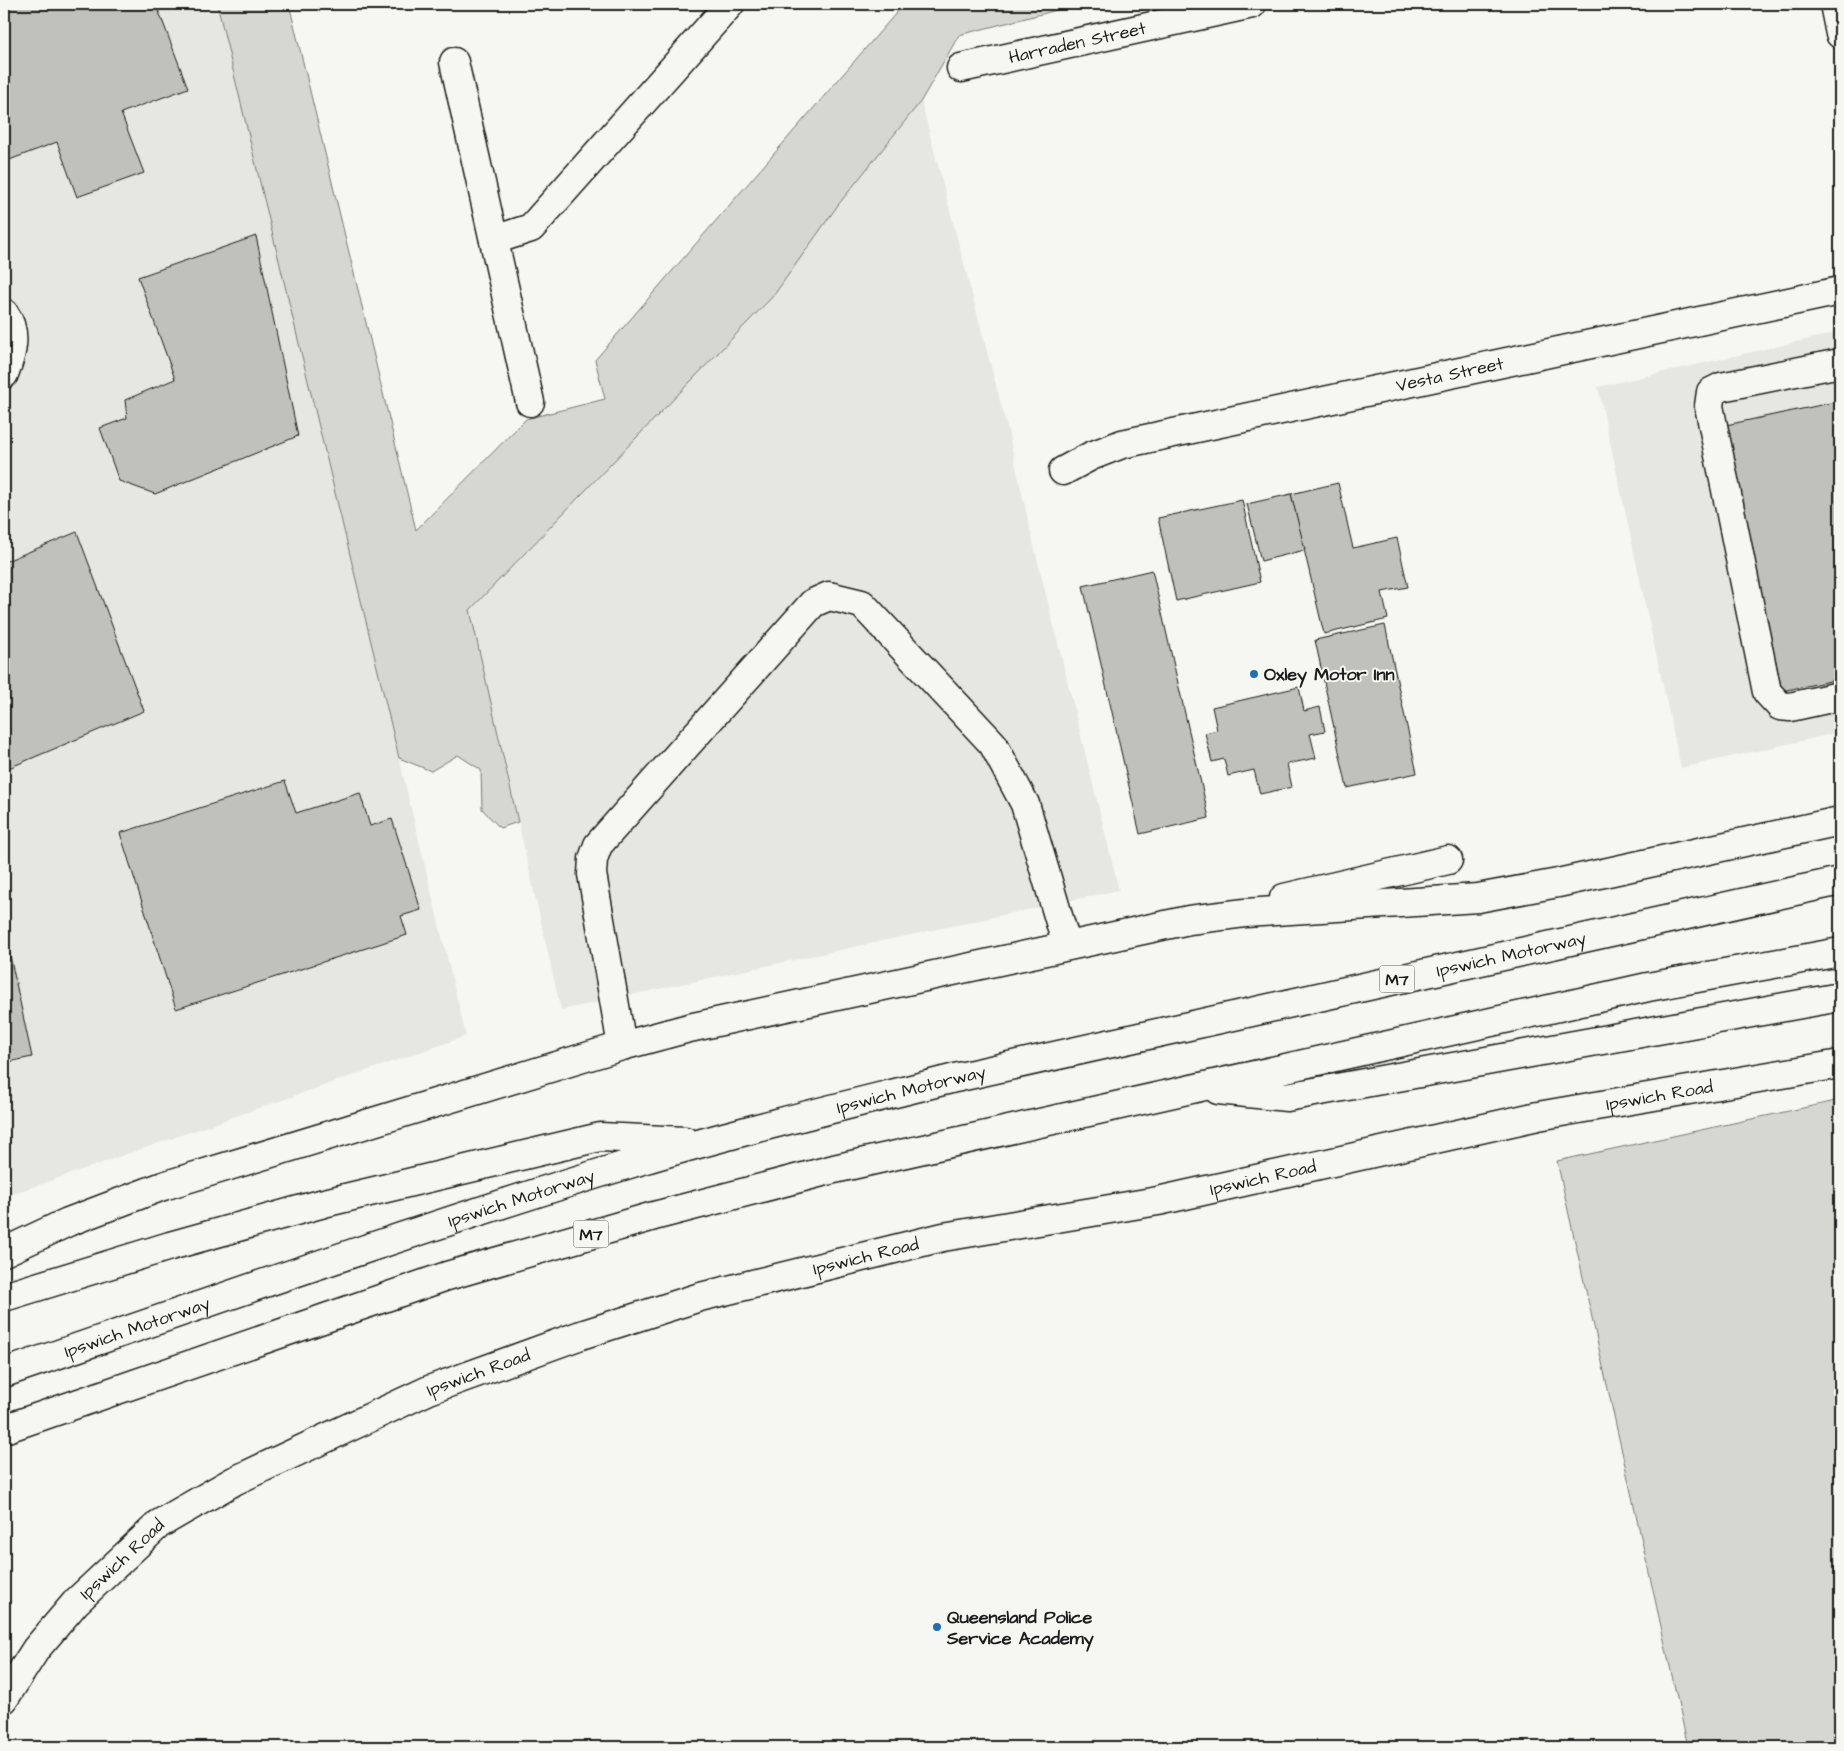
<svg xmlns="http://www.w3.org/2000/svg" width="1844" height="1751" viewBox="0 0 1844 1751" font-family="'Architects Daughter',sans-serif">
<style>
.built{fill:#e6e6e2}
.green{fill:#d6d6d2;stroke:#797977}
.building{fill:#c0c0bd;stroke:#1c1c1c}
.lines{fill:none;stroke-linecap:round;stroke-linejoin:round}
.minor-casing{stroke:#1c1c1c;stroke-width:31}
.highway-casing{stroke:#1c1c1c;stroke-width:31}
.minor{stroke:#f6f6f2;stroke-width:28}
.highway{stroke:#f6f6f2;stroke-width:28}
.poi-dot{fill:#1f6fb2;stroke:#f6f6f2;stroke-width:2}
.labels{text-anchor:middle;stroke-width:4;stroke-linejoin:round;paint-order:stroke}
.shield{fill:#f6f6f2;stroke:#5d5d5c;stroke-width:1}
.shield-label{font-size:16px;font-weight:bold;fill:#1c1c1c}
.street-label{font-size:18px;fill:#1c1c1c;stroke:#f6f6f2}
.poi-label{font-size:18px;font-weight:bold;fill:#1c1c1c;stroke:#f6f6f2;text-anchor:start}
</style>
<rect width="100%" height="100%" fill="#f6f6f2"/>
<filter id="ink" filterUnits="userSpaceOnUse"><feTurbulence type="fractalNoise" baseFrequency=".02" numOctaves="2"/><feDisplacementMap in="SourceGraphic" scale="10" xChannelSelector="R" yChannelSelector="G"/><feConvolveMatrix kernelMatrix="1 2 1 2 8 2 1 2 1" color-interpolation-filters="sRGB"/></filter>
<g filter="url(#ink)">
<!-- built -->
<g class="built">
<path d="M4,4H217L466,1036L4,1197Z"/>
<path d="M921,101L1008,431L1032,538L1119,890L561,1010L470,610L774,295L838,205Z"/>
<path d="M1840,332V732L1681,768L1598,387Z"/>
</g>
<!-- green -->
<g class="green">
<path d="M217,4H289L416,530L526,419L605,399L595,360L904,4H1081L959,35L921,101L838,205L774,295L470,610L518,822L500,828L482,809L481,770L458,755L431,771L399,758Z"/>
<path d="M1840,1100V1747H1688L1557,1161Z"/>
</g>
<!-- building -->
<g class="building">
<path d="M9,4H156L188,88L121,113L144,173L77,197L57,142L4,162V6Z"/>
<path d="M256,236L298,436L155,494L119,481L100,428L127,418L125,400L175,379L138,277Z"/>
<path d="M1840,401V679L1782,691L1726,425Z"/>
<path d="M1338,483L1353,548L1397,538L1408,587L1382,592L1388,619L1324,634L1291,494Z"/>
<path d="M1291,494L1305,550L1261,561L1247,504Z"/>
<path d="M1242,500L1260,582L1176,601L1158,518Z"/>
<path d="M77,532L144,711L4,770V562Z"/>
<path d="M1152,570L1209,818L1140,834L1083,586Z"/>
<path d="M1385,625L1417,773L1347,788L1315,640Z"/>
<path d="M1299,687L1304,711L1320,707L1325,731L1310,734L1316,758L1287,764L1292,787L1260,794L1254,770L1228,776L1224,759L1212,762L1205,733L1217,730L1212,707Z"/>
<path d="M285,781L296,813L360,793L370,826L392,819L421,910L401,916L407,935L176,1009L120,833Z"/>
<path d="M4,928L32,1057L4,1063Z"/>
</g>
<g class="lines">
<defs>
<g id="minor">
<path d="M1834,4L1840,34"/>
<path d="M454,62L530,402"/>
<path id="s1" d="M961,68L1252,4"/>
<path d="M494,240L531,228L730,4"/>
<path d="M4,313C18,332 12,354 4,374"/>
<path d="M1840,363L1721,387L1711,392L1709,406L1767,692L1780,706L1790,707L1840,696"/>
<path id="s2" d="M1063,471L1091,456L1122,444L1840,291"/>
<path d="M1284,898L1448,860"/>
<path d="M622,1046L592,874L593,859L598,845L813,603L829,596L862,604L993,744L1025,804L1067,946"/>
<path d="M4,1252L68,1222L163,1186L622,1046L689,1028L1189,920L1245,913L1478,898L1558,883L1840,821"/>
<path id="s3" d="M4,1699L36,1649L76,1602L159,1524L234,1481L429,1390L581,1335L700,1297L943,1237L1158,1201L1538,1116L1840,1064"/>
</g>
<g id="highway">
<path d="M1218,1090L1287,1097L1840,997"/>
<path d="M4,1297L170,1246L324,1203L600,1137L685,1141"/>
<path id="s4" d="M4,1373C210,1302 417,1229 626,1165C734,1132 845,1106 955,1078L1840,881"/>
<path d="M4,1429L447,1276L654,1216L834,1169L1648,987L1840,952"/>
</g>
</defs>
<!-- minor casing -->
<use href="#minor" class="minor-casing"/>
<!-- highway casing -->
<use href="#highway" class="highway-casing"/>
<!-- minor -->
<use href="#minor" class="minor"/>
<!-- highway -->
<use href="#highway" class="highway"/>
</g>
</g>
<!-- markers -->
<g class="poi-dot">
<circle cx="1254" cy="674" r="5"/>
<circle cx="937" cy="1627" r="5"/>
</g>
<g class="labels">
<!-- shield labels -->
<g class="shield">
<rect x="1379.5" y="965.5" width="35" height="27" rx="4"/>
<rect x="573.5" y="1220.5" width="35" height="27" rx="4"/>
</g>
<g class="shield-label">
<text x="1397" y="985">M7</text>
<text x="591" y="1240">M7</text>
</g>
<!-- street labels -->
<g class="street-label">
<text dy="6" stroke="none"><textPath href="#s1" startOffset="119">Harraden Street</textPath></text>
<text dy="6" stroke="none"><textPath href="#s2" startOffset="400">Vesta Street</textPath></text>
<text dy="6" stroke="none"><textPath href="#s4" startOffset="1566">Ipswich Motorway</textPath></text>
<text dy="6" stroke="none"><textPath href="#s4" startOffset="951">Ipswich Motorway</textPath></text>
<text dy="6" stroke="none"><textPath href="#s3" startOffset="1804">Ipswich Road</textPath></text>
<text dy="6" stroke="none"><textPath href="#s3" startOffset="1399">Ipswich Road</textPath></text>
<text dy="6" stroke="none"><textPath href="#s4" startOffset="546">Ipswich Motorway</textPath></text>
<text dy="6" stroke="none"><textPath href="#s3" startOffset="994">Ipswich Road</textPath></text>
<text dy="6" stroke="none"><textPath href="#s4" startOffset="141">Ipswich Motorway</textPath></text>
<text dy="6" stroke="none"><textPath href="#s3" startOffset="589">Ipswich Road</textPath></text>
<text dy="6" stroke="none"><textPath href="#s3" startOffset="184">Ipswich Road</textPath></text>
</g>
<!-- poi labels -->
<g class="poi-label">
<text x="1264" y="680">Oxley Motor Inn</text>
<text x="947" y="1623">Queensland Police<tspan x="947" dy="21">Service Academy</tspan></text>
</g>
</g>
<!-- margin -->
<rect width="1844" height="1751" fill="none" stroke="#f6f6f2" stroke-width="20"/>
<rect x="10" y="10" width="1824" height="1731" fill="none" stroke="#1c1c1c" stroke-width="2" filter="url(#ink)"/>
</svg>
